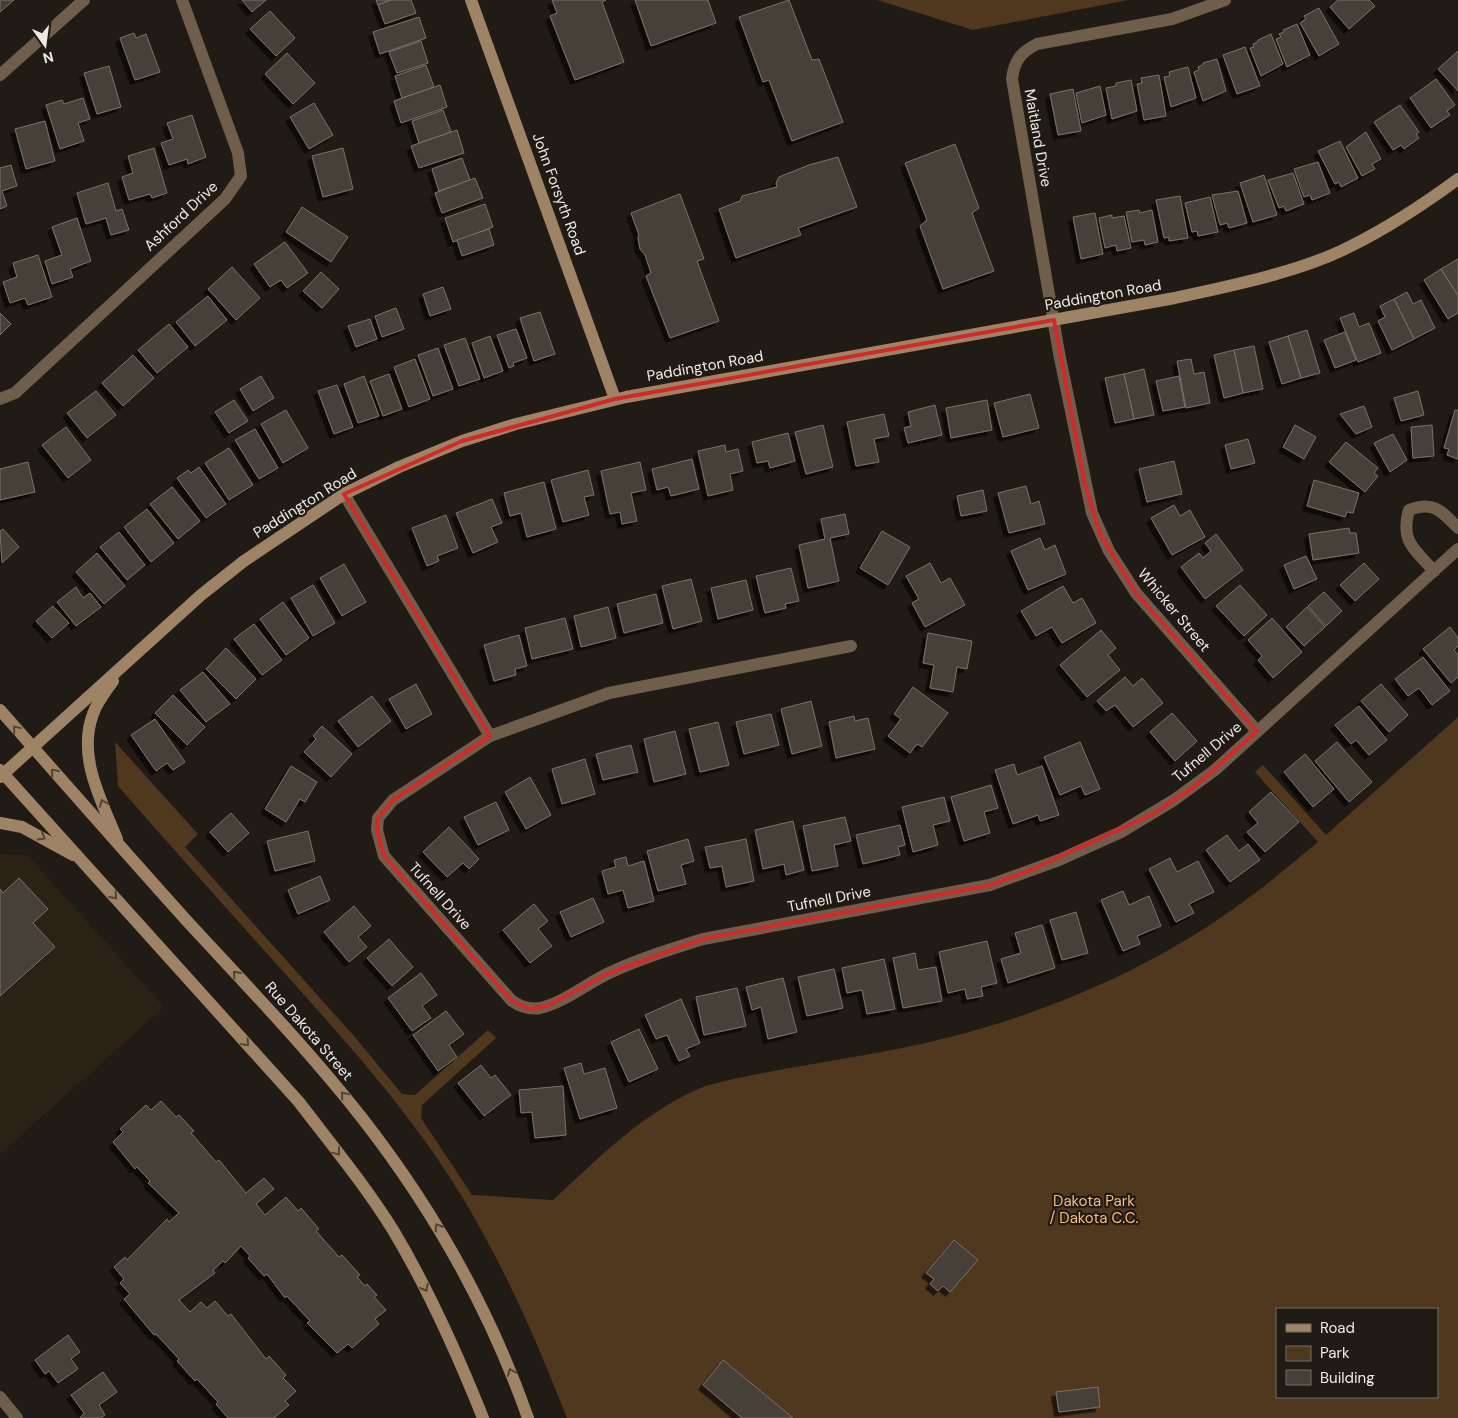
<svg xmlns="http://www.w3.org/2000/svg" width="1458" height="1418" viewBox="0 0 1458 1418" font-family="'DM Sans',sans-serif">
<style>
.built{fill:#2b2115}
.green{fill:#4f381e;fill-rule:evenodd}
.building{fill:#474038;stroke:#7a726a;filter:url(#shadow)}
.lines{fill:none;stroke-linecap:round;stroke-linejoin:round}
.street{stroke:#6f5e4b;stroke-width:12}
.secondary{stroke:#9f8365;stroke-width:12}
.oneway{stroke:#534535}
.marked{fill:none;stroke:#d62828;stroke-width:4;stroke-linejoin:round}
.labels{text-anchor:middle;stroke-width:4.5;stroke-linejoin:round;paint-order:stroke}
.street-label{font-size:15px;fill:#eeeae5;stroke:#211b15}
.park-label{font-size:15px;fill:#fabd79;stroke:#211b15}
</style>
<defs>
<filter id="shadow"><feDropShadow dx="-4.5" dy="4.5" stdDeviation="0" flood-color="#0009"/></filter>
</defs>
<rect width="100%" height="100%" fill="#211b15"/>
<!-- built -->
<path class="built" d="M0,854L27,855L164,1007L0,1154Z"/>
<!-- green -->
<g class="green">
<path d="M877,0H1128L973,30Z"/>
<path d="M1458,717V1418H567C537,1341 504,1266 461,1195C412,1115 350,1046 288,977C231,913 174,850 118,786L115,742L198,834L185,847L354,1036L402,1094L415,1095L488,1030L496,1038L422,1105L421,1118L472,1195L553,1200C601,1156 644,1111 705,1086C786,1065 869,1058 950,1037C1060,1009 1169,960 1259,890C1279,875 1298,858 1318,842L1255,772L1263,765L1326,835ZM1277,1309H1437V1397H1277Z"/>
</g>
<!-- building -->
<g class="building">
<path d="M0,0H14L0,12Z"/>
<path d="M242,0H266L252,12Z"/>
<path d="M376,0H391L378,5Z"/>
<path d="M391,0H411L416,13L385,24L378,5Z"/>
<path d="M552,0H606L602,2L624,62L575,80L550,16L557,13Z"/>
<path d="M635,0H708L716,23L651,46Z"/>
<path d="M789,0L812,60L819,59L843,122L792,141L769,80L763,82L739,17Z"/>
<path d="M1338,0H1369L1375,6L1349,29L1330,7Z"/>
<path d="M1319,8L1339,44L1319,56L1300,23L1306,19L1304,16Z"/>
<path d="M270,11L295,38L276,56L250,29Z"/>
<path d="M419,17L426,38L380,54L373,32Z"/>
<path d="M1297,24L1310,55L1287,67L1276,39L1281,37L1279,34L1284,32L1283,30Z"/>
<path d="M134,33L136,38L146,34L160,72L135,80L120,38Z"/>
<path d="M1271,34L1283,64L1261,76L1250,48L1254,47L1253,44L1258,42V40Z"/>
<path d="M421,41L428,63L397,73L389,52Z"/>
<path d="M1245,47L1260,86L1237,94L1223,55Z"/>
<path d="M1458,51V91L1438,69Z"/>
<path d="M287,53L315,83L293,104L265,74Z"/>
<path d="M1217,59L1226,91L1203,101L1194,72L1199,70L1198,67L1203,65V63Z"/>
<path d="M426,65L434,87L402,98L395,76Z"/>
<path d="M109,66L121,107L97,114L84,73Z"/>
<path d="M1188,67L1196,98L1171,107L1164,77L1170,76L1169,72Z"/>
<path d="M1159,75L1166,116L1144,120L1137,84L1142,83L1141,78Z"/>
<path d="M1436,79L1455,105L1447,111L1450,115L1431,128L1410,98Z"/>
<path d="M1131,80L1137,111L1112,119L1106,88L1116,86V83Z"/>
<path d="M440,85L447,107L401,123L394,101Z"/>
<path d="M1100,86L1106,115L1082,123L1076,93Z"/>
<path d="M1073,89L1081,131L1058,135L1050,94Z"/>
<path d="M83,98L90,119L78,123L84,141L60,149L46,105L62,100L64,104Z"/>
<path d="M314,103L333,135L309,149L290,117Z"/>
<path d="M1400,105L1419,132L1416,134L1419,138L1404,149L1401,145L1393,150L1374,122Z"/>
<path d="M443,110L451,132L419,143L412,121Z"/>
<path d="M192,115L206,157L188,164L187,159L169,165L161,143L173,139L167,123Z"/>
<path d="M45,121L55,161L26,169L15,129Z"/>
<path d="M457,130L464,153L419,168L411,146Z"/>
<path d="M1366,132L1381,159L1372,164L1375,169L1362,176L1346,147Z"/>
<path d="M1340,141L1358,178L1341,187L1339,182L1335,184L1318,151Z"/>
<path d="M955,144L979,208L972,213L994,271L943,289L920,226L927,220L905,163Z"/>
<path d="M154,148L167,193L152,198L150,194L129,200L122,177L133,173L128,156Z"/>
<path d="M343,148L353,189L323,197L312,156Z"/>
<path d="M838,157L857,207L798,228L801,235L736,258L719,209L740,201L742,196L777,187L776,183L779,177L809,165Z"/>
<path d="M462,158L470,180L439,191L432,169Z"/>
<path d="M1318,162L1330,193L1312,200L1310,195L1304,197L1294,169Z"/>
<path d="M11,165L17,186L2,191L7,206L0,209V168Z"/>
<path d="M1293,173L1304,204L1286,211L1284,206L1279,208L1268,180Z"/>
<path d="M1264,175L1277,215L1253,222L1240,183Z"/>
<path d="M475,178L483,198L442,213L435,193Z"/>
<path d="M108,183L116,211L122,209L129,230L111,235L106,218L86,224L77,193Z"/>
<path d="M1238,191L1247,223L1229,228L1227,223L1220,225L1212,195Z"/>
<path d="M680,194L704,259L697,261L719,321L670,338L646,276L651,273L645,255L640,249L638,238L639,235L631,213Z"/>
<path d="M1180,196L1188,238L1169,241V237L1164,238L1156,200Z"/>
<path d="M1210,197L1218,232L1198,236L1197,231L1192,232L1185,203Z"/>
<path d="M485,204L493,227L453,242L445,218Z"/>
<path d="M302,207L348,237L331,262L286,232Z"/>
<path d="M1139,210L1140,213L1152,210L1158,242L1145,245L1144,240L1132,242L1126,212Z"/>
<path d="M1095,213L1103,254L1081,259L1073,217Z"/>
<path d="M1112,215V218L1124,216L1131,248L1117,251L1116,245L1105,248L1099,218Z"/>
<path d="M77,218L91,261L70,269L73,277L52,284L45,261L62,255L52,227Z"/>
<path d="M489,229L494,245L462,256L457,240Z"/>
<path d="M285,242L308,273L287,288L281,280L270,287L254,264Z"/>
<path d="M38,255L52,297L28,305L25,298L10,303L3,282L17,277L13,263Z"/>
<path d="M1458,259V296L1441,269Z"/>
<path d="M232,267L260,298L236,320L208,289Z"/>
<path d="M1441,269L1458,296V313L1448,319L1424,280Z"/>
<path d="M321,272L339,289L322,308L303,291Z"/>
<path d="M443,287L451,309L430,316L423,294Z"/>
<path d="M1407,292L1413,304L1421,300L1435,328L1414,339L1394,299Z"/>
<path d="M208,296L227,320L195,346L176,322Z"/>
<path d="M1394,299L1414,339L1392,350L1378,321L1385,317L1380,306Z"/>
<path d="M396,308L404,329L382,337L375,316Z"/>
<path d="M540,312L555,354L534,361L520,318Z"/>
<path d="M0,313L11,324L0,335Z"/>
<path d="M1354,313L1359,327L1369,323L1381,353L1358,362L1340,318Z"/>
<path d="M370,319L377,339L356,347L348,326Z"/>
<path d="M169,324L188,347L157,373L138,350Z"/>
<path d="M516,329L527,358L513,363L514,366L509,368L497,335Z"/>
<path d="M1307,330L1320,373L1301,378L1288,336Z"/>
<path d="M1345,332L1356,360L1335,368L1324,340Z"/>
<path d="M490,336L503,371L484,378L472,343Z"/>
<path d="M1288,336L1301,378L1282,384L1269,342Z"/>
<path d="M465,338L480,379L459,386L444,345Z"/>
<path d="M1254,346L1263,389L1243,393L1234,350Z"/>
<path d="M438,348L453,389L433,396L418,355Z"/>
<path d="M1234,350L1243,393L1224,398L1214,355Z"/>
<path d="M133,355L154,378L123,406L102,383Z"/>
<path d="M415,359L430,399L409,407L394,367Z"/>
<path d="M1191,359L1194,374L1204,372L1210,403L1186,408L1177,361Z"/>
<path d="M1144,369L1154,415L1134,419L1124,374Z"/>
<path d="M389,374L402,409L383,416L370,381Z"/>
<path d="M1124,374L1134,419L1115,423L1105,378Z"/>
<path d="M261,376L274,398L253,411L240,389Z"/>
<path d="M364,376L379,416L358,423L344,384Z"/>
<path d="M1179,376L1185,407L1163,411L1156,381Z"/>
<path d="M337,385L353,427L334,434L318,391Z"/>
<path d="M96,391L116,415L87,438L67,413Z"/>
<path d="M1418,391L1424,415L1401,421L1394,398Z"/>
<path d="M1030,394L1039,428L1003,437L994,403Z"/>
<path d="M234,400L248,421L229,433L215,412Z"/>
<path d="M987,400L992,430L951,438L946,408Z"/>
<path d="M935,405L942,435L908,443L904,428L911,426L908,412Z"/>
<path d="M1364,406L1372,427L1356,434L1340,414Z"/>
<path d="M286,410L308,448L283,463L261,424Z"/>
<path d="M1455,410H1458V459L1447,455L1449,449L1444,448Z"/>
<path d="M884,414L889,436L874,439L879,462L856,466L847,422Z"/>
<path d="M823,425L833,467L806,474L795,432Z"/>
<path d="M1295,425L1316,437L1304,459L1283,447Z"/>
<path d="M1432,425L1434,456L1413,458L1411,427Z"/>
<path d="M66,427L91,460L68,478L42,445Z"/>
<path d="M255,429L278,468L259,479L235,440Z"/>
<path d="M788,433L795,461L770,468L768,461L757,463L752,442Z"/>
<path d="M1393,434L1407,460L1390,472L1374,443Z"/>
<path d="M1248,439L1255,463L1231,469L1225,445Z"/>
<path d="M1346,442L1378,468L1374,473L1378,476L1365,492L1329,462Z"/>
<path d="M725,445L726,452L738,449L743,471L730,474L733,490L708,496L698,451Z"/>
<path d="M229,448L253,485L229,500L205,463Z"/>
<path d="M692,459L699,489L671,496L668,487L657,490L652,469Z"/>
<path d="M1174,461L1182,494L1147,502L1139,469Z"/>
<path d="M28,462L35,492L0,500V469Z"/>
<path d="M640,462L646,490L631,493L637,521L622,524L620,512L610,514L601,471Z"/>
<path d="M199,467L226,504L206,518L177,478L188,470L191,473Z"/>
<path d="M588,470L594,495L584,497L589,515L563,522L551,480Z"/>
<path d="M1314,480L1359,493L1353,513L1347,512L1345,517L1307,506Z"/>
<path d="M544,482L556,529L527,537L521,513L510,516L504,493Z"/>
<path d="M1026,486L1031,504L1039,501L1045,524L1009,533L998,493Z"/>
<path d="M172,487L200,521L178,539L150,504Z"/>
<path d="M983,490L987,511L961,516L957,496Z"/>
<path d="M492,499L502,523L491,527L498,542L473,553L456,513Z"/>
<path d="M1174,505L1180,516L1190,510L1205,537L1172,555L1151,518Z"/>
<path d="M147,509L174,543L151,562L124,527Z"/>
<path d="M845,514L849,534L830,538L839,581L808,588L799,545L825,539L821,519Z"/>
<path d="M446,515L458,548L437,556L439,561L427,566L412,528Z"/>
<path d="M1349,528L1350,533H1356L1359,553L1313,560L1309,534Z"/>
<path d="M3,529L19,547L2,563L0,531Z"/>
<path d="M882,531L910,547L888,585L860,568Z"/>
<path d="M119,532L145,565L127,580L100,547Z"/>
<path d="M1216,534L1243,570L1205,599L1181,567L1199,553L1203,558L1211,551L1205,543Z"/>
<path d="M1040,538L1045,550L1055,545L1066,574L1028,590L1011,551Z"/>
<path d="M97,553L125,586L104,604L76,572Z"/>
<path d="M1306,556L1317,579L1294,589L1284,565Z"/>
<path d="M930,563L941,583L950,578L965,605L925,627L912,603L919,599L906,576Z"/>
<path d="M1364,563L1379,579L1355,601L1340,585Z"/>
<path d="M344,564L366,602L342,616L320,578Z"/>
<path d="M791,568L799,601L785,604L786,608L765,613L756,576Z"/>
<path d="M691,579L702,621L673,629L662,586Z"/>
<path d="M746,580L753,610L718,619L711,588Z"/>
<path d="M313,585L335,623L313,636L291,598Z"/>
<path d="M1240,585L1267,615L1244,636L1216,606Z"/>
<path d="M1063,586L1073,603L1082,598L1096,623L1062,643L1052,627L1036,636L1021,611Z"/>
<path d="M76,587L83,598L90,593L101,607L76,626L57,602Z"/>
<path d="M1324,592L1342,611L1326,626L1308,606Z"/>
<path d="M656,594L663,623L624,633L617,604Z"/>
<path d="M283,602L309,638L286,655L260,619Z"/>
<path d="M53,606L69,623L52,638L36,621Z"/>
<path d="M608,607L616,638L581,647L574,616Z"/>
<path d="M1307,607L1325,627L1304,646L1286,627Z"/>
<path d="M565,618L573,649L532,659L525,628Z"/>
<path d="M1272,618L1302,652L1273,678L1258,660L1262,656L1248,640Z"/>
<path d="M254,624L282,660L262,675L234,639Z"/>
<path d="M1450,627L1458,638V646L1454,650L1458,655V677L1451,683L1423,649Z"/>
<path d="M1101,630L1116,648L1108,655L1120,670L1087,697L1060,665Z"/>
<path d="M928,633L972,641L967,669L957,667L953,692L930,688L934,665L923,663Z"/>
<path d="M519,635L527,666L515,669L516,675L494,681L484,645Z"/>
<path d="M226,648L256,679L236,699L206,669Z"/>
<path d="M1423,657L1450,691L1432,705L1419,688L1408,696L1395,679Z"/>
<path d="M203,672L230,704L206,722L180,690Z"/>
<path d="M1125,677L1133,686L1142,678L1163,703L1133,727L1115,705L1106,711L1097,701Z"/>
<path d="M416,684L432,714L406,729L389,699Z"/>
<path d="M1381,684L1408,715L1389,732L1361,701Z"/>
<path d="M913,687L948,713L922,747L917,744L910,753L888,736L901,719L894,714Z"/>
<path d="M173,695L205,727L187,745L155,713Z"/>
<path d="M372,696L391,721L358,747L338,721Z"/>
<path d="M811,701L822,746L792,754L781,709Z"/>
<path d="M1359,706L1387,740L1369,755L1356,740L1351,744L1335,725Z"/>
<path d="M1172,713L1197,741L1175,761L1150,732Z"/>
<path d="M771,714L779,745L744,754L736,722Z"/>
<path d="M854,716L855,721L868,718L875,749L836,758L829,722Z"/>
<path d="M155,719L185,762L173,770L167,763L156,771L131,735Z"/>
<path d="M718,722L729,765L700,772L689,729Z"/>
<path d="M322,726L352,754L331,777L304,752L316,739L313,736Z"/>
<path d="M675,731L686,774L654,782L644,739Z"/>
<path d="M1080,742L1100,789L1085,795L1081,786L1060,795L1044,757Z"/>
<path d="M1337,742L1372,782L1349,802L1315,761Z"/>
<path d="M631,745L638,772L603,780L596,754Z"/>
<path d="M1305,754L1334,789L1313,807L1284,772Z"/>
<path d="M585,759L595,794L562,804L552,769Z"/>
<path d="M1014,764L1017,775L1042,766L1059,815L1040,821L1038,815L1013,824L995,770Z"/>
<path d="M291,766L317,782L305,802L300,799L286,822L265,809Z"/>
<path d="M530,777L551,815L526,829L505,792Z"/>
<path d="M991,785L998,808L984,812L990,833L964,841L951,797Z"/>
<path d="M1271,792L1299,822L1265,852L1247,832L1258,823L1249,812Z"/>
<path d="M944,797L950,821L933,825L938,845L913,852L902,807Z"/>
<path d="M496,802L509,830L478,845L464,817Z"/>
<path d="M231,813L249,833L228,852L210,832Z"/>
<path d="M845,817L851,841L834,845L838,866L812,871L803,826Z"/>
<path d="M793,821L804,870L786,875L784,864L763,869L755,830Z"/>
<path d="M900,825L905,845L898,847L900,855L863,864L856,835Z"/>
<path d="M449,827L479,859L469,869L463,863L447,877L423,852Z"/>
<path d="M308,831L315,861L275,871L267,841Z"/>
<path d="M1227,835L1239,851L1248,844L1260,860L1230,882L1206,850Z"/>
<path d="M688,839L694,861L681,865L686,884L658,891L647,851Z"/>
<path d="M746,839L754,881L726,887L722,866L710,868L705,847Z"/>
<path d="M626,857L628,866L644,861L654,901L628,908L623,890L608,894L602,871L616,867L614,860Z"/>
<path d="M1170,858L1177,872L1198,861L1214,892L1189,904L1194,913L1176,922L1149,869Z"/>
<path d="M320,876L330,900L298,914L288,890Z"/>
<path d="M19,878L48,909L33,923L55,947L0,996V889L3,893Z"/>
<path d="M1123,891L1129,905L1149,896L1161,926L1137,936L1140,944L1123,951L1101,900Z"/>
<path d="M593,898L604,922L571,937L560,912Z"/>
<path d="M534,904L548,921L538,929L552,946L530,963L503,930Z"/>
<path d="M354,906L371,926L358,937L367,947L349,962L324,932Z"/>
<path d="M1076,912L1088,953L1062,960L1050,920Z"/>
<path d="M1042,925L1055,968L1008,983L1001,959L1021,953L1015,933Z"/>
<path d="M389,939L413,967L392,986L367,958Z"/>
<path d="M987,941L997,983L981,987L983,996L967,999L965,989L948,993L939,952Z"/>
<path d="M915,953L918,970L936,967L942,1001L903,1008L893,958Z"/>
<path d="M884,959L895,1009L867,1014L862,990L847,993L842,968Z"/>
<path d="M834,969L843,1008L807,1016L798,977Z"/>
<path d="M421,973L437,995L422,1006L431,1018L412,1031L388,998Z"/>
<path d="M783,978L797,1032L768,1039L761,1007L752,1010L746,987Z"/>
<path d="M737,988L746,1026L704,1035L696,997Z"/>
<path d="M681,999L700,1043L686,1049L690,1056L679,1061L667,1035L656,1039L645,1015Z"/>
<path d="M446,1011L464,1034L449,1045L457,1057L438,1071L413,1035Z"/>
<path d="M639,1029L658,1069L629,1082L611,1042Z"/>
<path d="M581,1063L584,1074L605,1068L617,1108L580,1119L564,1068Z"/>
<path d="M481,1065L491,1078L495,1075L511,1095L484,1116L458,1083Z"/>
<path d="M563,1086L566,1135L535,1138L532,1112L521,1113L519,1090Z"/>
<path d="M161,1101L176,1117L179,1115L194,1131L191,1133L216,1162L219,1160L246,1193L264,1178L274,1189L256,1204L265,1215L286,1197L298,1211L301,1208L319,1229L316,1231L339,1257L342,1255L360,1275L357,1277L365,1286L367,1284L377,1295L374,1297L386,1310L375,1319L379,1324L352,1348L348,1344L337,1353L307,1323L310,1321L287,1296L285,1298L267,1274L264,1276L248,1258L250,1256L241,1246L225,1263L223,1261L213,1270L215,1273L179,1300L190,1312L201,1302L207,1308L215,1301L228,1316L231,1314L266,1359L269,1356L286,1375L283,1378L296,1391L285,1401L289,1405L274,1418H228L216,1404L218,1402L197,1379L195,1381L177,1361L179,1359L156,1334L154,1335L124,1299L130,1294L120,1283L124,1279L114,1267L125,1257L127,1260L167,1219L169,1222L179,1213L148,1183L150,1181L137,1167L135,1169L113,1142L123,1132L120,1129L146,1105L151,1110Z"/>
<path d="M954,1240L978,1260L950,1292L943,1286L938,1291L930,1284L934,1279L926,1273Z"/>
<path d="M68,1335L80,1352L71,1359L78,1369L58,1383L49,1371L45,1374L35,1360Z"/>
<path d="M723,1360L793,1418H742L703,1385Z"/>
<path d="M103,1372L117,1392L99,1405L105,1415L101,1418H80L84,1413L71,1395Z"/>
<path d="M1098,1387L1100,1407L1059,1412L1056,1392Z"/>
</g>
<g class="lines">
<!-- street -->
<g class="street">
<path d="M1225,0L1172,19L1037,44C1021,52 1014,61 1012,79L1059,353L1092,513L1109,551L1136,593L1257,731"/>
<path d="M0,75L84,0"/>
<path d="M0,399L15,393L225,199L241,176L238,153L182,0"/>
<path d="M344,494L490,736"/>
<path d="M1434,571C1414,549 1400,541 1409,510C1433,501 1441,510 1458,528"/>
<path d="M851,646L609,693L490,736L393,800L378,818L377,830L384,856L512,1001C521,1007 529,1010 540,1008C565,1002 586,984 609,973C639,959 671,949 703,939L990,885L1059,860L1121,832L1174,800L1215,770L1458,549"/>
<path d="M0,1397L17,1418"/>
</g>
<!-- secondary -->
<g class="secondary">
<path d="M471,0L615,399"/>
<path d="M113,681C106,691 97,702 93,714C77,756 101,800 117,839"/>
<path d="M0,710C62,780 124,851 187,921C246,985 308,1049 362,1118C433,1209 490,1310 528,1418"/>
<path d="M0,770L299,1102C331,1144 365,1185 393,1230C429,1290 457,1353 483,1418"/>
<path d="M0,777L201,595L244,561L344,494L399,467L462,441L516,424L626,397L1175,298C1229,286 1301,272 1351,246C1389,227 1424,204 1458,179"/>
<path d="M0,823L22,827L73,855"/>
</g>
</g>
<!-- one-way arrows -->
<defs><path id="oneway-chevron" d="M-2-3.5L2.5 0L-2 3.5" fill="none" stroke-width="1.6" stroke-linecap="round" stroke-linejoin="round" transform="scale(1.25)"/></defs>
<g class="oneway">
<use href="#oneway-chevron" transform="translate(16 729) rotate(-130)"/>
<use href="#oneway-chevron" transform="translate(54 772) rotate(-131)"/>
<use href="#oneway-chevron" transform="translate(103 803) rotate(-112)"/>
<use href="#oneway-chevron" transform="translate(42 837) rotate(30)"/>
<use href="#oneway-chevron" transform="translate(114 896) rotate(48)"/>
<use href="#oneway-chevron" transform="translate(236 974) rotate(-132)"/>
<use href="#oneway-chevron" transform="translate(246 1043) rotate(48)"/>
<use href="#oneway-chevron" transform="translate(344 1095) rotate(-129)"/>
<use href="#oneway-chevron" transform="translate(337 1152) rotate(53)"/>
<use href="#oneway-chevron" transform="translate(438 1227) rotate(-122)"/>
<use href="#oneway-chevron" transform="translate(425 1288) rotate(62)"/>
<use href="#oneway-chevron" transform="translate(511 1372) rotate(-112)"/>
</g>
<!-- marked area -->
<path class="marked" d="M1054,320L1084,481L1100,534L1136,593L1257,731L1194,787L1151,815L1026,872L990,885L703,939L609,973L549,1005L531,1009L512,1001L384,856L377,830L378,818L393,800L490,736L344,494L462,441L615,399Z"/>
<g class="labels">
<!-- street labels -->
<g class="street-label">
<text transform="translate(1038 138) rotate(80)" y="5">Maitland Drive</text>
<text transform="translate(559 194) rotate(70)" y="5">John Forsyth Road</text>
<text transform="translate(181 216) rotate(-43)" y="5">Ashford Drive</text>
<text transform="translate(1103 295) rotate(-10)" y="5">Paddington Road</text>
<text transform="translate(705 366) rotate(-10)" y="5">Paddington Road</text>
<text transform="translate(305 503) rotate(-32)" y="5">Paddington Road</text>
<text transform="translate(1174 610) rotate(50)" y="5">Whicker Street</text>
<text transform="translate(1207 752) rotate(-40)" y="5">Tufnell Drive</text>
<text transform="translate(440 896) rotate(48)" y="5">Tufnell Drive</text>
<text transform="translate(829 899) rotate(-11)" y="5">Tufnell Drive</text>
<text transform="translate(309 1031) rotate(49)" y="5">Rue Dakota Street</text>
</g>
<!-- park labels -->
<g class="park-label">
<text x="1094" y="1206">Dakota Park<tspan x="1094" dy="17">/ Dakota C.C.</tspan></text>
</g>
</g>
<!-- legend -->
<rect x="1276" y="1308" width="162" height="90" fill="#211b15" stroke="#736e68"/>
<rect x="1286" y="1324" width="25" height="8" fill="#9f8365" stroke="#736e68"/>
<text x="1320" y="1333" font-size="15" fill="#eeeae5">Road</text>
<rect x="1286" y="1346" width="25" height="15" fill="#4f381e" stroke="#736e68"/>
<text x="1320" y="1358" font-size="15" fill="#eeeae5">Park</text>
<rect x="1286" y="1370" width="25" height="15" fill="#474038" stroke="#736e68"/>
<text x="1320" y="1383" font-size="15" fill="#eeeae5">Building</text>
<!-- north arrow -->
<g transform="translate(45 45) rotate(166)" stroke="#211b15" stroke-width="4" paint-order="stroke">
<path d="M0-4L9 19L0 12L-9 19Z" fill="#eeeae5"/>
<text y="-8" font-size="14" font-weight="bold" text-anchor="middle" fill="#eeeae5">N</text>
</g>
</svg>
